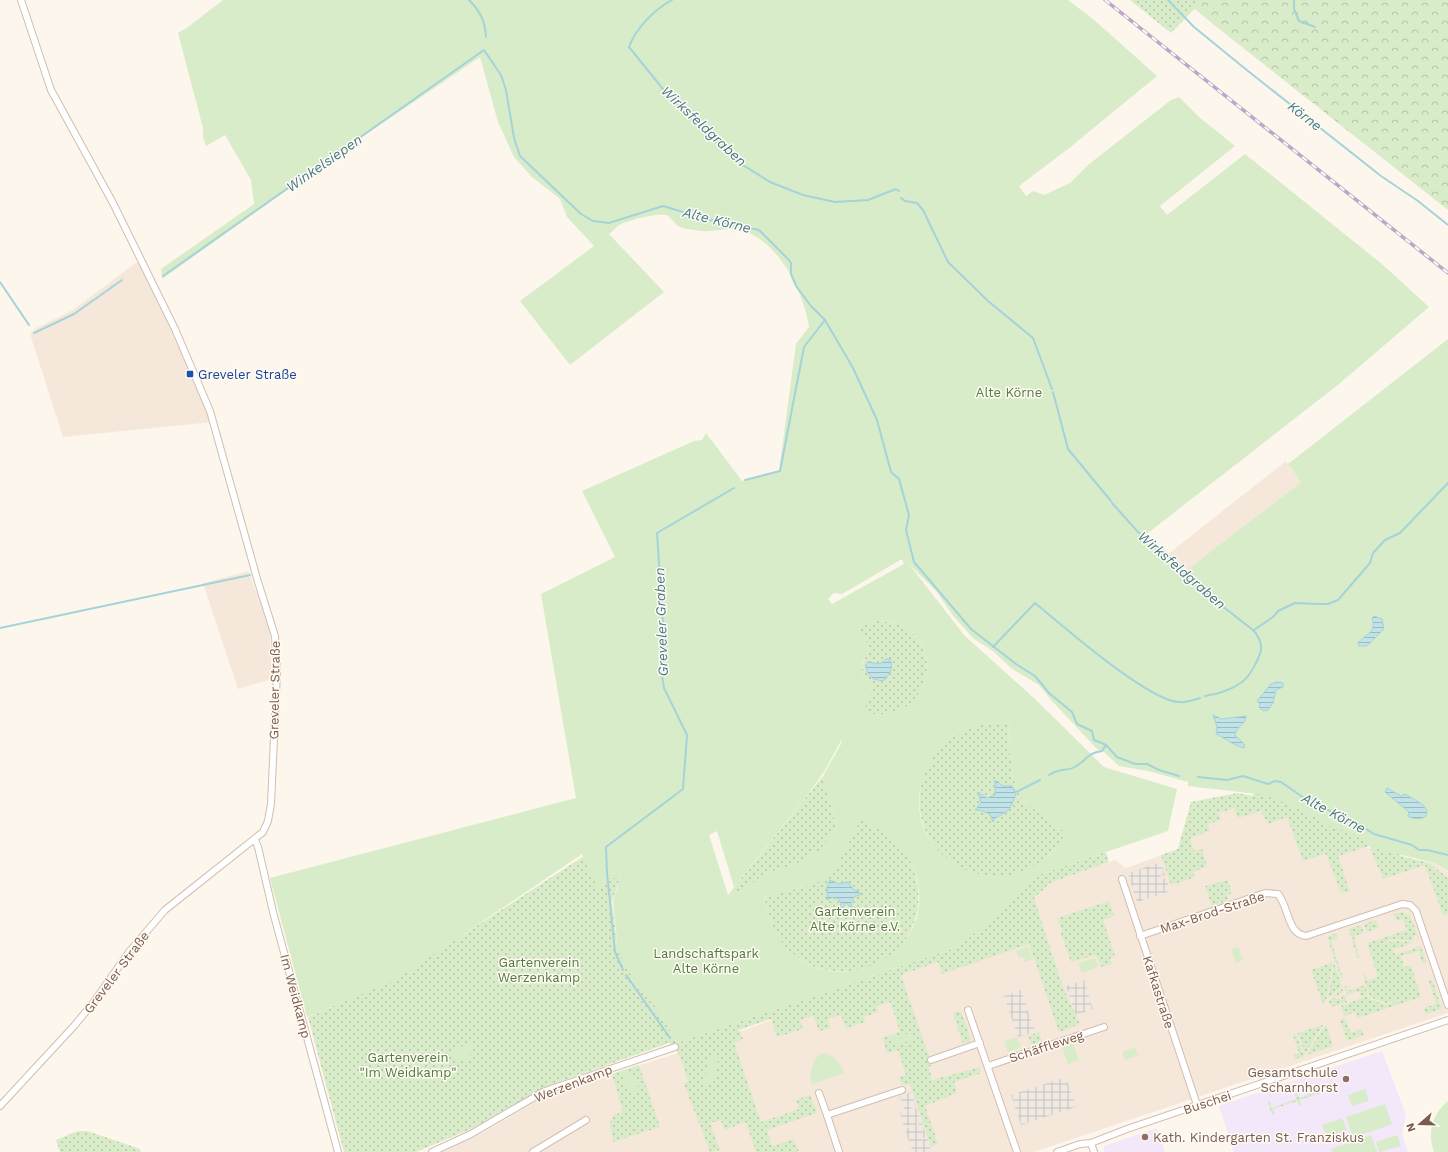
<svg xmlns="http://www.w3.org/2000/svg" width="1448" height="1152" viewBox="0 0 1448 1152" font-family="'Work Sans',sans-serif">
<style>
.residential{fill:#f5e8da}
.industrial{fill:url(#industrial-grid)}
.education{fill:#f3e8fa}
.grass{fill:url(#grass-dots)}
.forest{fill:url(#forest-crowns)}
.park{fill:#d8ecc9;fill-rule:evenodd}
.water{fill:url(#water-rules);stroke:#a5d3da}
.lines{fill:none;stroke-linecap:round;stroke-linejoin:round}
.stream{stroke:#a5d3da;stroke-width:2}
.minor-casing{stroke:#d1beb0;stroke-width:8}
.minor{stroke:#fff;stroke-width:6}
.rail-casing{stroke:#b9a8c9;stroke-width:3.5}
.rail{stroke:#fffaf3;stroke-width:2;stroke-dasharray:6;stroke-linecap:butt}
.transit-dot{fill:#1a4fb4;stroke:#fffaf3;stroke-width:1.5}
.education-dot{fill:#8d6e63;stroke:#fffaf3;stroke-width:1.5}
.labels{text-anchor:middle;stroke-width:3;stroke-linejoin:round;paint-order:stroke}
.transit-label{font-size:13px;fill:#164399;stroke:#fffaf3;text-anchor:start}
.park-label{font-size:13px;fill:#537a41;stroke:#fffaf3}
.street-label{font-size:13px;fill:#7a5c4d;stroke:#fffaf3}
.education-label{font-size:13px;fill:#785e54;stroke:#fffaf3;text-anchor:end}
.water-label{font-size:14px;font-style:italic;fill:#437c86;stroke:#fffaf3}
</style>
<defs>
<pattern id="industrial-grid" width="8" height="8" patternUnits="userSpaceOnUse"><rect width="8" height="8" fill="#efe9e4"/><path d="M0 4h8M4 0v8" fill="none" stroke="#c7c0bb"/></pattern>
<pattern id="grass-dots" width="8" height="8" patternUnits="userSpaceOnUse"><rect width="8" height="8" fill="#d8ecc9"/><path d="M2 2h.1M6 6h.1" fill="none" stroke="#b4c2a5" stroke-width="1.8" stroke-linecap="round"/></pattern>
<pattern id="forest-crowns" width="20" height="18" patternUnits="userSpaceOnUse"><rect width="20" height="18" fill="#d8ecc9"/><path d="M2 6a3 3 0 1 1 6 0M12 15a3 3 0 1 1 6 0" fill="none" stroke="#b4c2a5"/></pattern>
<pattern id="water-rules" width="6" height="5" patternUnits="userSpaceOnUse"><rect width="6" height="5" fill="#bfe3e8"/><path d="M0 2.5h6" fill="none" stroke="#a0bbbe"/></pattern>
</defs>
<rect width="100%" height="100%" fill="#fdf6ec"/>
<!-- residential -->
<g class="residential">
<path d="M141,259L213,422L63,437L30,334L35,329L73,310Z"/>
<path d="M1286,461L1301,482L1183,573L1181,567L1167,555Z"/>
<path d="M249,571L254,587L273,627L270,636L272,679L238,689L203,583Z"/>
<path d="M1191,802H1288L1380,855L1433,863L1448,872V1013L1034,1152H440L479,1135L549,1094L678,1053L938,962L973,955L1050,883L1115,860L1126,868L1178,849Z"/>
</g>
<!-- industrial -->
<g class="industrial">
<path d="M1161,862L1165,875L1160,876L1161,879L1166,878L1170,891L1137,902L1133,889L1138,887L1137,885L1132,886L1128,873Z"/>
<path d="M1084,980L1093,1009L1076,1015L1066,986Z"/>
<path d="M1021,990L1035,1032L1018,1037L1004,996Z"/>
<path d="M1066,1077L1076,1107L1021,1125L1011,1095Z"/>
<path d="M911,1092L916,1106L911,1108V1110L916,1108L921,1121L916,1124V1125L922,1123L926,1137L921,1139L922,1140L927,1138L931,1152H913L910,1144L915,1142V1141L909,1142L905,1129L910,1127V1125L904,1127L900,1113L905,1111L900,1096Z"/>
</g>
<!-- education -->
<g class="education">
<path d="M1382,1051L1406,1115L1402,1133L1408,1152H1234L1219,1106Z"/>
<path d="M1157,1128L1165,1152H1104V1146Z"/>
</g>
<!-- grass -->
<g class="grass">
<path d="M1130,0H1194L1198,5L1171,33Z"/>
<path d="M876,621C885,622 895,622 903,626C950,651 923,730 863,712L873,687C859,674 859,665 870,651L859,626Z"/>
<path d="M1008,722L1012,776L1023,801L1067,833C1057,845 1047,859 1033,867C996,888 945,872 927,834C907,793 929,744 969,728C981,724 995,723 1008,722Z"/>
<path d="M823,776L837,828L819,851L796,864L764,874L743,891L728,895Z"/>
<path d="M1254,786L1395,847L1401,856L1429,863L1448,878V914L1443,915L1425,865L1383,879L1369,846L1338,856L1350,892L1341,893L1326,854L1303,861L1287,817L1268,824L1261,811L1238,818L1234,808L1219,813L1221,820L1208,824L1210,831L1190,838L1194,851L1202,849L1207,866L1193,872L1195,877L1171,885L1161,855L1178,849L1191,802L1237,793L1253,796Z"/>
<path d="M861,820C872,825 883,830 893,838C904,847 911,860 915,874C932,931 885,980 827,970C806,967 785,951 775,932C770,921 767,909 764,897L815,884Z"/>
<path d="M1106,852L1109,862L1050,883L1034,898L1063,987L1080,1024L1059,1032L1029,944L942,974L938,962L901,975L932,1065L929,1067L932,1080L980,1067L981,1073L954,1082L957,1093L925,1106L938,1144L931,1147L910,1084L902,1085L899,1077L906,1075L898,1050L887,1054L883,1038L900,1031L890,1002L876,1006L879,1012L864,1017L865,1022L846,1028L841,1015L828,1019L831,1028L819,1031L813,1016L800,1020L803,1029L777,1037L771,1019L739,1030L743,1039L734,1043L761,1122L799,1109L796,1100L810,1095L817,1113L767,1130L772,1146L794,1139L799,1152H756L746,1122L724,1130L721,1120L710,1123L720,1150L710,1152L684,1084L688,1081C683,1068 681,1051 669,1043L550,1085L473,1128L416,1152H344L308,1017L392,981L584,856L622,872L612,902L618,951L665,1020L677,1043L960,946L1041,874Z"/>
<path d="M1228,880L1232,893L1227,895L1229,900L1212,906L1205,886Z"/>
<path d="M1109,901L1114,916L1103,920L1115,956L1110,958L1112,964L1102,967L1096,955L1071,962L1061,933L1062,929L1057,918Z"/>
<path d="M1401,912L1410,915L1419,939L1416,935L1413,936V941L1393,939L1378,945L1393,941L1414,942L1393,950L1395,955L1421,946L1426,962L1422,963L1419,951L1401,956L1404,967L1411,965L1421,997L1358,1018L1355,1012L1344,1016L1341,1006L1368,996L1370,999L1386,1005L1404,999L1386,1003L1370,997L1363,975L1365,974L1368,981L1378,977L1367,943L1407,930L1403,919L1396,921L1394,914Z"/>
<path d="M1376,920L1379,927L1367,932L1364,924Z"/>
<path d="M1361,925L1364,933L1354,936L1359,957L1357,958L1349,929Z"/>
<path d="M1337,933V939L1331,941L1343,978H1341L1327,937Z"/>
<path d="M1333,962L1326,1001L1323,1004L1311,970Z"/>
<path d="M1334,963L1342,986L1328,999Z"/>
<path d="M1432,979L1442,1009L1426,1014L1424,1008L1436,1004L1429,981Z"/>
<path d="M1365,985L1368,995L1361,997L1359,991L1347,995L1344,987L1346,986L1348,991Z"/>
<path d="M1342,988L1343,992L1332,998L1342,999L1341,996L1345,995L1347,1002L1331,1007L1329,1001Z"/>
<path d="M961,1011L971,1039L969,1042L963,1044L953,1013Z"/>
<path d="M1345,1018L1351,1033L1362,1029L1364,1035L1347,1041L1340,1020Z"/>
<path d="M1326,1024L1333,1046L1306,1055Z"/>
<path d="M1323,1025L1305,1054L1298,1033Z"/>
<path d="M1039,1032L1043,1043L1032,1047L1028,1036Z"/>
<path d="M1296,1034L1304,1056L1295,1059L1293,1055L1299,1053L1293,1035Z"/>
<path d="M639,1065L660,1127L613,1142L610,1123L614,1115L623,1112L612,1074Z"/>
<path d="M1319,1091L1320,1093L1300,1100L1301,1105L1299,1106L1297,1101L1273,1109L1274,1114L1272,1115L1268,1103L1270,1102L1272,1108L1296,1099L1295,1094L1297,1093L1299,1098Z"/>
<path d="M78,1131H87L140,1149L141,1152H60L56,1140Z"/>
</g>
<!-- forest -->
<path class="forest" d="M1194,0H1448V210L1214,25L1194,8L1198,5Z"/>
<!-- park -->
<g class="park">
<path d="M223,0H1068L1093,19L1157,76L1068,149L1019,186L1026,196L1033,191L1044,195L1070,183L1088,165L1171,100L1179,97L1199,117L1235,146L1160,206L1167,215L1245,154L1383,265L1429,307L1339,384L1144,536L1181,567L1183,573L1301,482L1288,464L1448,339V871L1434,863L1378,849L1353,834L1329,826L1300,809L1272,798L1257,794L1188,786V782L1148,771L1119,766L1104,752L1097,749L1051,700L1039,685L1012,669L993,651L974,639L954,617L936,591L909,564L964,635L1035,699L1104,767L1177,789L1168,831L1041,874L960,946L677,1043L665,1020L628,971L618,951L613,902L621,875L599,885L600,889L597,887L582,854L396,980L307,1017L270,878L576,798L541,594L615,557L582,491L694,441L702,440L706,433L742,481L779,471L796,344L809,327C804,293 779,241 743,231C728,226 710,234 695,230C690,229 684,229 680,227C675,224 671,217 666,215C657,213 629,220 621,224C617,226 613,231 609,234L664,292L570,365L520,301L594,246L567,217L560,199L532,177L514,157L498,122L480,57L346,148L162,279L161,269L254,204L251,180L225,135L206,146L203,137V128L178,33L188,27ZM902,559L904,564L832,604L828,599L834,593L842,594ZM876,621C885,622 895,622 903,626C951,651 922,730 864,712L873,687C859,674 858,665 870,651L859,626ZM1008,722L1012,776L1023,801L1066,833C1057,846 1047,860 1032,867C995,888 948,872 927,835C906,795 929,745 969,729C981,724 995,723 1008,722ZM842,739L841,744L823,776L837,828L819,851L796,864L764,874L743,891L728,895L709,835L717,831L734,887L809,793L825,770ZM861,820C888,832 908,847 916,876C940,957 829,1008 780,940C771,927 768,912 764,897L815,884L834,872Z"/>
<path d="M1028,946L1033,959L1025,962L1023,957L1019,958L1016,951Z"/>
<path d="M1238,947L1243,960L1236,963L1231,949Z"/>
<path d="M1095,958L1098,967L1082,973L1078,963Z"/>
<path d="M903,1034H912V1040L903,1043L900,1047L894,1045L892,1040L894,1037L901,1040Z"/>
<path d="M1017,1037L1021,1047L1008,1052L1004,1041Z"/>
<path d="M468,1043L471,1044L470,1061L453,1060L449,1053Z"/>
<path d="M1073,1043L1079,1060L1068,1064L1062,1047Z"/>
<path d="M1135,1047L1138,1055L1125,1060L1122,1052Z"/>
<path d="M825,1053C835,1056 841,1063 844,1073L812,1084C809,1074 811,1063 819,1055Z"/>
<path d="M709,1055L719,1057L713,1085L704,1084Z"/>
<path d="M625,1071L639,1085L633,1092L624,1083L626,1081L620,1075Z"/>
<path d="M1365,1089L1369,1101L1352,1106L1348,1095Z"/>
<path d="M1448,1101V1152H1434C1427,1133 1432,1114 1448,1101Z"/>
<path d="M1385,1104L1392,1124L1353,1138L1346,1117Z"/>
<path d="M1342,1118L1347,1130L1327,1137L1322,1125Z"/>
<path d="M1371,1135L1377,1152H1332L1331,1149Z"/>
<path d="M1397,1135L1401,1146L1379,1152L1376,1142Z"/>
</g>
<!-- water -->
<g class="water">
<path d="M1374,616L1382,619L1384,629L1367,646H1359L1358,643C1365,634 1377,633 1372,618Z"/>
<path d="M886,659H890C894,668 890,675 883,681L873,679L867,672L866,665L868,662L880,664Z"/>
<path d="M1277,682L1283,683V687L1276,690L1273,703L1268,710L1263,711L1259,707L1260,704L1257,701L1271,684Z"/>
<path d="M1213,715L1222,719L1246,716C1246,724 1236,727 1235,735L1245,745L1244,748C1232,745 1227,739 1216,734L1217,727Z"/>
<path d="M995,780L1003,786H1012L1016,795L1009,810L994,819L993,822L990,814L980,810H975L981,803L978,792L987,798L995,795Z"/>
<path d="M1387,788L1401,796L1405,794L1422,804L1427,810L1426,816C1422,820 1412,819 1408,816L1409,812L1385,792Z"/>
<path d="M830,880L839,884L848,882L853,889L862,894L854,897L851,903L852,908L846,903L838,915L841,904L839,899L833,897L827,900V887Z"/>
</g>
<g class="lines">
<!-- stream -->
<g class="stream">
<path d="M469,0C481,12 485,21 486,37"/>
<path d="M672,0C654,10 636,28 629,47L663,89L699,127L738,162L770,182L803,195L835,202L868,200L896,189L899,191"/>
<path d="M1168,0L1194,27L1248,71L1381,176L1418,201L1448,225"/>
<path d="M1294,0V9L1299,21L1315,27"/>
<path d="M901,198L905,201L917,203L923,210L948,262L988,301L1033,338L1052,389"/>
<path d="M163,276L484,50L501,75L506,90L514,138L520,156L581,214L593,221L609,223L663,206L710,220L759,230L788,259L791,263V274L796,286L811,306L825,320L853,368L877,420L891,472L899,479L909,515L906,530L914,562L971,629L1016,664L1035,676L1049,693L1072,712L1077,724L1092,731L1094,740L1106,745L1117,757L1135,764H1147L1159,770L1179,776"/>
<path d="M0,282L29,325"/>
<path d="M34,333L74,314L122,280"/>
<path d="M1053,392L1068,449L1111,501"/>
<path d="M745,480L780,471L804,347L825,320"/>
<path d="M1112,503L1138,532L1162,549L1181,568L1190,581L1253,630C1258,635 1262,643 1261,650C1259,659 1250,676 1242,682C1231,690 1218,694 1205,696"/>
<path d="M0,628L250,575"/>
<path d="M1254,630L1273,617L1278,611L1295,603L1318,604H1328L1338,600L1370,563L1373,553L1385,540L1400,533L1448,483"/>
<path d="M993,647L1035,603C1062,625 1148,701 1179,702C1186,703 1193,700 1200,698"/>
<path d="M1049,775C1061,767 1066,772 1075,767C1087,760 1087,753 1102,751L1106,745"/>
<path d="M1198,777L1227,780L1243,776L1268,784L1275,781L1281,782L1317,807L1328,810L1360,825L1374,834L1412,845L1419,850H1427L1448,855"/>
<path d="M1016,792L1040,780"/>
<path d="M623,970L615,952L607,873L606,847L683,789L687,735L664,688L662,675L665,654L657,533L734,488"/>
<path d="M626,975L670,1038"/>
</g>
<defs>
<g id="minor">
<path d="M255,840L258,847L273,912L338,1152"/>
<path d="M1122,879L1197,1105"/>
<path d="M1140,936L1265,893L1278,894C1289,907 1287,934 1306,936L1402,904L1410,905L1416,911L1448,1005"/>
<path d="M968,1010L1017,1152"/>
<path d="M931,1060L980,1043"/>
<path d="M988,1066L1104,1027"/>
<path d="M819,1093L827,1115"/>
<path d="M0,1106L74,1026L93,1003L129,952L165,910L263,832L268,821L271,804L277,672L275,636L258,582L210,411L175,329L113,203L51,90L21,0"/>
<path d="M1091,1143L1094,1152"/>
<path d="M432,1152L471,1134L545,1091L675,1047"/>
<path d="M533,1152L586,1120"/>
<path d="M839,1152L827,1115L902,1090"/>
<path d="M1057,1152L1080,1144L1091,1143L1127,1129L1448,1020"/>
</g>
</defs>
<!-- minor casing -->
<use href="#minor" class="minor-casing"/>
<!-- minor -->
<use href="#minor" class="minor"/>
<defs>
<path id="rail" d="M1105,0L1448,273"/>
</defs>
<!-- rail casing -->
<use href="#rail" class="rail-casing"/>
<!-- rail -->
<use href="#rail" class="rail"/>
</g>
<!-- markers -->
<rect class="transit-dot" x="186" y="370" width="8" height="8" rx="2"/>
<g class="education-dot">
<circle cx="1346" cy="1079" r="4"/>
<circle cx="1145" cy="1137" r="4"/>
</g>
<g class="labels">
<!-- transit labels -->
<g class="transit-label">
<text x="198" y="379">Greveler Straße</text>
</g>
<!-- park labels -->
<g class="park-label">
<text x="1009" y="397">Alte Körne</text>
<text x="855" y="916">Gartenverein<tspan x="855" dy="15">Alte Körne e.V.</tspan></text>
<text x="706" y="958">Landschaftspark<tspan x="706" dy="15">Alte Körne</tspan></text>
<text x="539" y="967">Gartenverein<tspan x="539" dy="15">Werzenkamp</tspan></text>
<text x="408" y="1062">Gartenverein<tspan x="408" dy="15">"Im Weidkamp"</tspan></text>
</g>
<!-- street labels -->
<g class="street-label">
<text transform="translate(274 690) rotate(-89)" y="5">Greveler Straße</text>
<text transform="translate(1212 912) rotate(-18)" y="5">Max-Brod-Straße</text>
<text transform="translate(116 972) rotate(-53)" y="5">Greveler Straße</text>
<text transform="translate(1159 992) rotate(72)" y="5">Kafkastraße</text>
<text transform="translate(296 996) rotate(75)" y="5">Im Weidkamp</text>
<text transform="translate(1046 1046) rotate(-18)" y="5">Schäffleweg</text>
<text transform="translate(573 1083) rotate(-21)" y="5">Werzenkamp</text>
<text transform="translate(1207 1102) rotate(-18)" y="5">Buschei</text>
</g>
<!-- education labels -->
<g class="education-label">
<text x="1338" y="1077">Gesamtschule<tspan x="1338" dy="15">Scharnhorst</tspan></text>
<text x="1153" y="1142" text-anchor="start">Kath. Kindergarten St. Franziskus</text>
</g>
<!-- water labels -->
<g class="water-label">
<text transform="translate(1305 116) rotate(38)" y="5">Körne</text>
<text transform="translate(704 126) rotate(43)" y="5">Wirksfeldgraben</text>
<text transform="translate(324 163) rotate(-35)" y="5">Winkelsiepen</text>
<text transform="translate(717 220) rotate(14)" y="5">Alte Körne</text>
<text transform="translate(1182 570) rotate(41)" y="5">Wirksfeldgraben</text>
<text transform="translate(661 622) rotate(-92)" y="5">Greveler Graben</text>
<text transform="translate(1334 813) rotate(28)" y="5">Alte Körne</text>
</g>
</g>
<!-- north arrow -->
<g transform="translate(1420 1124) rotate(250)" stroke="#fffaf3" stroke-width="3" paint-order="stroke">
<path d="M0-3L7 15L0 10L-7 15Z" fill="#7a5c4d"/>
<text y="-6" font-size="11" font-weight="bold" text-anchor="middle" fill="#7a5c4d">N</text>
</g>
</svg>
